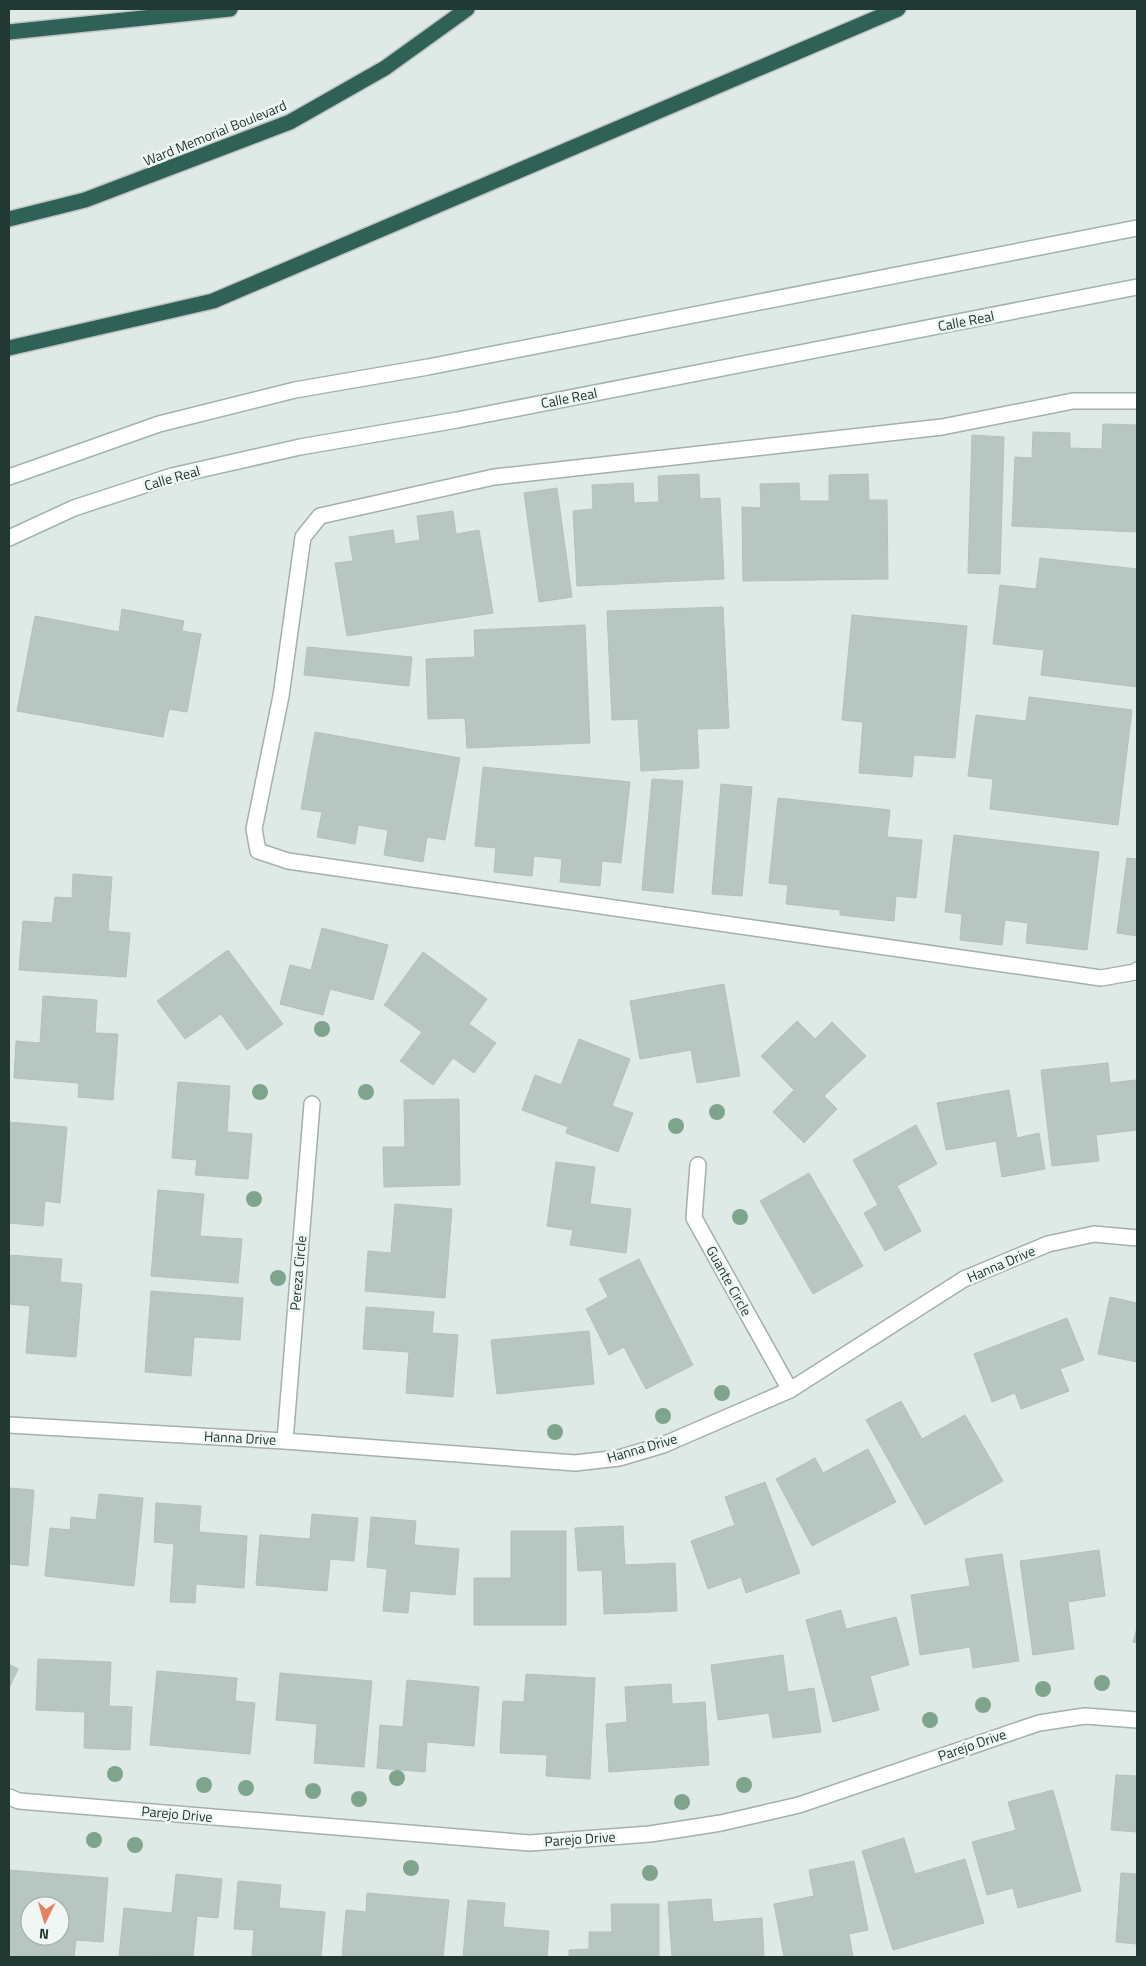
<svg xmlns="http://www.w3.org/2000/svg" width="1146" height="1966" viewBox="0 0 1146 1966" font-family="'Titillium Web',sans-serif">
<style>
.building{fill:#b8c6c1;stroke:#b2c2bb;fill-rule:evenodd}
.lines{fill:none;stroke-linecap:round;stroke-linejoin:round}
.minor-casing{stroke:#a3b0ac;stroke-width:18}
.secondary-casing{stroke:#9fb4ac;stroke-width:18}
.motorway-casing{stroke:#bdc3c2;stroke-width:18}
.minor{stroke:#fff;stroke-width:15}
.secondary{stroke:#fff;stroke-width:15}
.motorway{stroke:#306157;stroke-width:15}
.tree{fill:#7fa48e}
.labels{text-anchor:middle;stroke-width:5;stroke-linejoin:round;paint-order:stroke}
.street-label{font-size:14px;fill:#223832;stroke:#eff6f3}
</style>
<rect width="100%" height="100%" fill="#dfe9e5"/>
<!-- building -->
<g class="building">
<path d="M1103,424L1137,425V532L1012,526L1015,457L1032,458L1033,432L1070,433V448L1102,449Z"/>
<path d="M972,435L1004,437L1000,574L968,573Z"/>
<path d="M699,474L700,499L720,498L724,579L577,586L573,511L593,509L592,485L633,483L634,503L659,502L658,476Z"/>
<path d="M868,474L869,500H887L888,579L743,581L742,507L761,508L760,484L799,483L800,501H829V475Z"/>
<path d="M557,488L572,597L539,602L524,493Z"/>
<path d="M453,511L456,534L479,530L493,613L347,636L335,563L353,561L349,537L393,530L395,544L420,540L417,516Z"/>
<path d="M1040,558L1137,569V687L1041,675L1044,650L993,644L1000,585L1036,589Z"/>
<path d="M723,607L729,728L697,729L699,768L641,771L638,719L612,720L607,611Z"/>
<path d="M122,609L184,621L182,631L201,634L187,712L169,709L163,737L17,711L35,616L119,632Z"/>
<path d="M852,615L967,626L955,758L914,755L912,777L859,773L863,722L842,720Z"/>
<path d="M585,625L590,743L467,748L465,718L428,719L426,659L475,657L474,630Z"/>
<path d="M307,647L412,657L409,686L304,675Z"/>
<path d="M1029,697L1132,710L1118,825L990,809L993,779L968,776L976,715L1026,721Z"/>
<path d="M315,732L460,758L445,840L427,837L423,862L384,855L388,830L358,825L355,844L317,837L322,812L301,809Z"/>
<path d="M483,767L630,782L621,863L602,861L600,886L560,882L562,859L534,856L532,876L494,872L496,848L475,846Z"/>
<path d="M652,779L683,781L673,893L642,890Z"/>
<path d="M721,784L752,787L742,896L712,894Z"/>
<path d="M778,798L890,810L887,837L922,840L916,898L896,896L894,921L840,915V910L786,904L788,885L769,883Z"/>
<path d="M954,835L1099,852L1087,950L1026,943L1028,923L1005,920L1002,945L960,940L962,914L945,912Z"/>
<path d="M1127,858L1137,859V936L1117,933Z"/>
<path d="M73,874L112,877L108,931L130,933L126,977L19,970L23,921L52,923L55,897L72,898Z"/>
<path d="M322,928L388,945L373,1000L330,989L323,1015L280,1004L290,965L311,970Z"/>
<path d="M228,950L283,1024L247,1050L221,1014L185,1039L157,1001Z"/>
<path d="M423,952L487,999L469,1024L496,1043L474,1073L453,1058L433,1085L400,1061L422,1032L384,1005Z"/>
<path d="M724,984L740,1076L697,1083L691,1050L640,1059L630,1001Z"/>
<path d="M43,996L97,1000L95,1033L118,1034L113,1100L78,1097L79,1083L14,1078L16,1041L40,1043Z"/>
<path d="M797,1021L815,1039L832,1022L866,1056L824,1096L837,1109L804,1143L773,1112L794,1090L761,1056Z"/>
<path d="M579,1039L630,1059L612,1106L633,1113L618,1152L566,1133L568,1127L522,1110L535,1075L561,1085Z"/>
<path d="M1108,1063L1110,1083L1136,1080L1137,1130L1096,1135L1099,1161L1052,1166L1041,1070Z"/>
<path d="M178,1082L230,1086L227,1132L252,1134L248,1179L195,1175L197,1160L172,1158Z"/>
<path d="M1009,1090L1017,1138L1039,1133L1045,1169L1002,1177L996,1141L946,1150L937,1103Z"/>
<path d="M459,1099L460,1185L384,1187L383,1147H405L404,1100Z"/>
<path d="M9,1122L67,1127L60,1203L45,1201L43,1226L9,1223Z"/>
<path d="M916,1125L937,1164L897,1186L921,1231L885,1251L864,1213L878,1205L853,1160Z"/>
<path d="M556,1162L595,1167L590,1204L631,1209L626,1253L570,1245L573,1230L547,1226Z"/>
<path d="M809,1173L863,1266L813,1294L760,1201Z"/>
<path d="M158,1190L204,1194L200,1236L242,1239L238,1283L151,1276Z"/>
<path d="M395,1204L452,1209L445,1298L365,1291L368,1251L391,1253Z"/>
<path d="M9,1255L62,1259L60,1282L82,1284L76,1357L26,1353L30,1306L9,1304Z"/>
<path d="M639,1259L693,1365L646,1389L624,1347L609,1355L586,1309L608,1297L599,1279Z"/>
<path d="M151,1291L243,1298L240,1340L194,1337L191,1376L145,1372Z"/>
<path d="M1110,1297L1137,1303V1362L1098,1354Z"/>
<path d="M366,1307L434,1312L432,1333L458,1335L453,1397L406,1393L409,1352L363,1349Z"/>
<path d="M1067,1318L1084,1360L1060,1369L1069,1391L1021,1409L1015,1393L992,1402L974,1354Z"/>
<path d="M589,1331L594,1384L497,1394L491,1340Z"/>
<path d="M901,1401L922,1439L965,1415L1003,1481L925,1525L866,1420Z"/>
<path d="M868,1449L896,1502L812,1546L776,1479L815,1458L823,1473Z"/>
<path d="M765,1482L800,1573L746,1593L741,1577L708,1589L691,1541L735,1525L725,1497Z"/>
<path d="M9,1488L34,1490L28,1566L9,1564Z"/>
<path d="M99,1494L143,1498L134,1586L45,1576L50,1528L70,1530L71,1517L96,1520Z"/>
<path d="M156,1503L201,1506L199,1532L247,1536L244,1588L196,1584L195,1603L170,1602L174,1544L154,1542Z"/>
<path d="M312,1514L358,1518L354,1561L330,1559L327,1591L256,1585L260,1535L310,1539Z"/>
<path d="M371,1517L416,1521L414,1545L459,1549L455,1595L410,1591L408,1613L383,1611L387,1569L367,1567Z"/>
<path d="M623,1526L625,1565L675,1563L677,1611L604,1614L602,1570L578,1571L575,1528Z"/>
<path d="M511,1531H566V1625H474V1578H511Z"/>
<path d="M1099,1550L1105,1596L1068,1602L1074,1649L1033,1655L1020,1561Z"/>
<path d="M1002,1554L1019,1661L973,1668L970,1647L920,1655L911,1595L970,1586L965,1559Z"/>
<path d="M841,1610L846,1629L896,1617L909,1665L870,1676L879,1710L833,1722L806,1620Z"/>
<path d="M1137,1628V1643L1133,1642Z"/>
<path d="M783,1655L788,1692L814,1688L821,1732L773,1738L769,1713L718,1720L711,1665Z"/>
<path d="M38,1659L111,1662L109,1706L132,1707L130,1750L84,1748L85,1712L36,1710Z"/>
<path d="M9,1664L18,1669L9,1688Z"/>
<path d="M157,1671L237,1678L235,1701L255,1703L250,1754L150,1745Z"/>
<path d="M280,1673L372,1681L364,1767L314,1763L317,1724L276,1720Z"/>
<path d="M526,1674L595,1678L590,1779L546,1776L547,1755L500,1753L503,1701L524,1702Z"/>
<path d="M407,1680L479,1687L474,1746L427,1742L425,1772L377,1768L380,1725L403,1727Z"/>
<path d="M671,1684L672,1704L705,1702L709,1765L609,1772L606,1724L627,1722L625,1687Z"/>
<path d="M1116,1775L1137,1776V1832L1111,1830Z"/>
<path d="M1053,1790L1081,1891L1018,1908L1013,1888L987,1895L972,1842L1016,1830L1008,1802Z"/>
<path d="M904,1838L915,1874L965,1859L984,1923L893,1950L862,1851Z"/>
<path d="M854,1861L868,1930L849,1934L853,1957H784L774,1904L814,1896L809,1870Z"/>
<path d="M9,1870L108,1878L103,1942L76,1940L74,1957H9ZM30,1906H60V1936H30Z"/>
<path d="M1121,1873L1137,1874V1944L1116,1942Z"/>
<path d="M176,1874L222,1879L218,1918L197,1916L193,1957L119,1956L124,1908L172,1913Z"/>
<path d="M238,1881L281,1885L279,1908L325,1912L321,1957H252L254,1930L234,1929Z"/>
<path d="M367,1893L449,1900L443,1957H342L346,1910L366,1912Z"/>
<path d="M711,1899L713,1922L762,1918L764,1957H672L668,1902Z"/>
<path d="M468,1900L505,1903L503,1927L549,1931L547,1957H463Z"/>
<path d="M611,1904H659V1957H569V1950L589,1949V1932H612Z"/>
</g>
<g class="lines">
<defs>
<g id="minor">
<path d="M1137,401H1073L942,427L494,477L320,516L303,537L281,696L254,829L258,851L288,861L1101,978L1135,972L1137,970"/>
<path d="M698,1165L694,1218L790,1390"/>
<path d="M9,1425L285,1441L575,1463L619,1458L663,1445L790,1390L964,1279L1048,1244L1094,1234L1137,1238"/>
<path d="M285,1441L312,1104"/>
<path d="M9,1797L19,1801L530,1843L650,1834L721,1823L799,1805L1039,1723L1085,1716L1137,1720"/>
</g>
<g id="secondary">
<path d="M9,477L159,424L295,390L428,367L1137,228"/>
<path d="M9,538L74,508L172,476L300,447L457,420L1137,287"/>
</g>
<g id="motorway">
<path d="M9,32L230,9"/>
<path d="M9,219L85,200L290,122L385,68L467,9"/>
<path d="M9,348L213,301L898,9"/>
</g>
</defs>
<!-- minor casing -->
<use href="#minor" class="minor-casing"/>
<!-- secondary casing -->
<use href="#secondary" class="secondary-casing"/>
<!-- motorway casing -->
<use href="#motorway" class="motorway-casing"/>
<!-- minor -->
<use href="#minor" class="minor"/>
<!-- secondary -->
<use href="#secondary" class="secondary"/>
<!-- motorway -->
<use href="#motorway" class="motorway"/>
</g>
<!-- trees -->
<g class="tree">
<circle cx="322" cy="1029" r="8"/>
<circle cx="260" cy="1092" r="8"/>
<circle cx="366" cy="1092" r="8"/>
<circle cx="717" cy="1112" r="8"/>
<circle cx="676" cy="1126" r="8"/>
<circle cx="254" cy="1199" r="8"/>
<circle cx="740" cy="1217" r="8"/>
<circle cx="278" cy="1278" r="8"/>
<circle cx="722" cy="1393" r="8"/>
<circle cx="663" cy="1416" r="8"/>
<circle cx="555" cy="1432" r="8"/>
<circle cx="1102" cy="1683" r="8"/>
<circle cx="1043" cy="1689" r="8"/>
<circle cx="983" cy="1705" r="8"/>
<circle cx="930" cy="1720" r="8"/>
<circle cx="115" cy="1774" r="8"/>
<circle cx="397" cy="1778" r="8"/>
<circle cx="204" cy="1785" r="8"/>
<circle cx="744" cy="1785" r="8"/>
<circle cx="246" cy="1788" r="8"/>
<circle cx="313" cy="1791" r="8"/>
<circle cx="359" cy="1799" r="8"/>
<circle cx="682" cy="1802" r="8"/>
<circle cx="94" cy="1840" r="8"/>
<circle cx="135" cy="1845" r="8"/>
<circle cx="411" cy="1868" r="8"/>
<circle cx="650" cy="1873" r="8"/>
</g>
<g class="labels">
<!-- street labels -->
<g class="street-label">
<text transform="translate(215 133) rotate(-22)" y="5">Ward Memorial Boulevard</text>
<text transform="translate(966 321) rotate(-11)" y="5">Calle Real</text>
<text transform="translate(569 398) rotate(-11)" y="5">Calle Real</text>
<text transform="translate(172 478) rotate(-16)" y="5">Calle Real</text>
<text transform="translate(1001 1264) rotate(-23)" y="5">Hanna Drive</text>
<text transform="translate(298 1273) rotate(-85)" y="5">Pereza Circle</text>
<text transform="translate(729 1281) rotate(61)" y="5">Guante Circle</text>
<text transform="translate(240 1438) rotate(3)" y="5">Hanna Drive</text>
<text transform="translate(642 1448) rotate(-16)" y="5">Hanna Drive</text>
<text transform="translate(972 1745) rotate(-19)" y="5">Parejo Drive</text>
<text transform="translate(177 1814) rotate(5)" y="5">Parejo Drive</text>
<text transform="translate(580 1839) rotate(-4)" y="5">Parejo Drive</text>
</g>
</g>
<!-- border -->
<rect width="1146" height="1966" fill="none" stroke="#223832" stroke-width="20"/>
<!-- north arrow -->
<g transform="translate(45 1921) rotate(185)"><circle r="24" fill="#eff6f3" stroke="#9daaa6"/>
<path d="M0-4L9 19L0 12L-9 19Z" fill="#e68160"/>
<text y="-8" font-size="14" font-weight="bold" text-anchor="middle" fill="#223832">N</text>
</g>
</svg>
